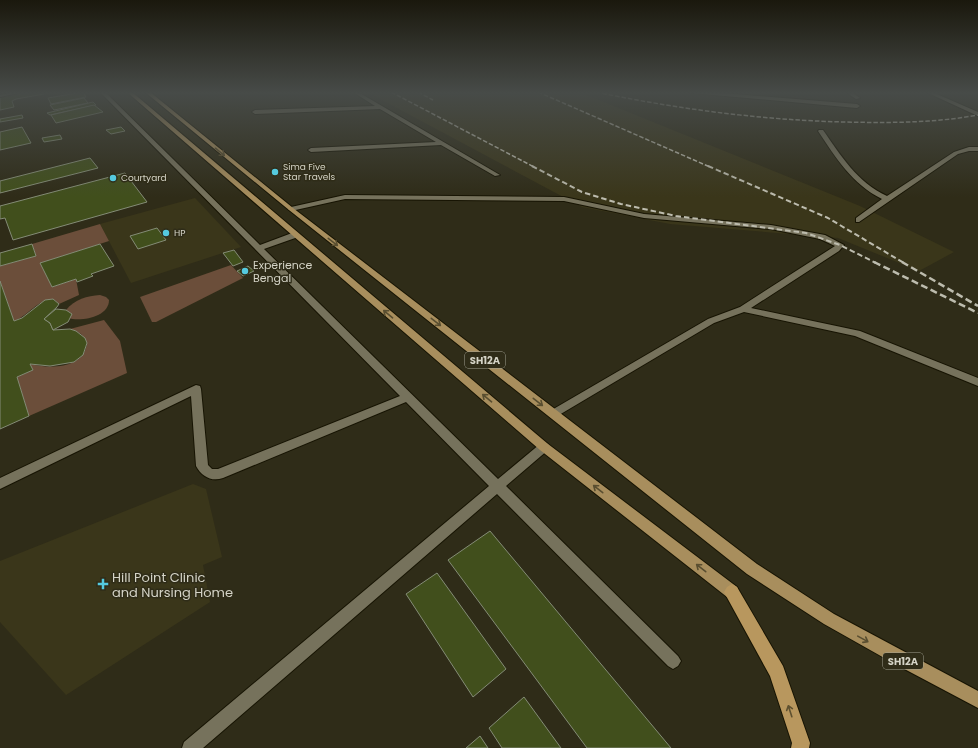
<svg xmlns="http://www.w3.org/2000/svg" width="978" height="748" viewBox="0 0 978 748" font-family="Poppins,sans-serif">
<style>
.built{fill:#3a361a}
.green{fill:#6b4e3a}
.building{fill:#414f1c;stroke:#848c76}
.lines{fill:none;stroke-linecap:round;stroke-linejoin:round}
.minor-casing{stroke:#171403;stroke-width:2}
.primary-casing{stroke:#171403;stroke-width:2}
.trunk-casing{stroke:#171403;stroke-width:2}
.minor{fill:#76725c;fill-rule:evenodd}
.primary{fill:#a88e5d;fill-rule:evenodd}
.trunk{fill:#b8975e;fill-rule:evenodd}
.rail-far2{stroke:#bdbcae;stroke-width:1.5;stroke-dasharray:4.5 2;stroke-linecap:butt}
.rail-far1{stroke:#bdbcae;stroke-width:2;stroke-dasharray:5.5 3;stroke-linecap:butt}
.rail{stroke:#bdbcae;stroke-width:2.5;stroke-dasharray:7 3.5;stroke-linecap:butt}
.oneway{stroke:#594e30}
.oneway2{stroke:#5f5130}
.poi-dot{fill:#55cadf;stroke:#2f2c18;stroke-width:1.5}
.labels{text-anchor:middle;stroke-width:3;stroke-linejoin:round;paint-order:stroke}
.far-poi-label{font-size:9px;fill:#d4d3c6;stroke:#2f2c18;text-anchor:start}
.shield{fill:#2f2c18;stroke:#a2a192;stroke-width:1}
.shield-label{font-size:10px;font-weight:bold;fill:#d4d3c6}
.poi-label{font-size:11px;fill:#d4d3c6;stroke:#2f2c18;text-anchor:start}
.near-poi-label{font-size:13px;fill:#d4d3c6;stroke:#2f2c18;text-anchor:start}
</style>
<rect width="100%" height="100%" fill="#2f2c18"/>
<!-- built -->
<g class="built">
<path d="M367,92H579L860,206L954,252L919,271L838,238L670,224L582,207Z"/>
<path d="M195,198L241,247L131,283L100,224Z"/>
<path d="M193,484L206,489L222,557L203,565L210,602L66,695L0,622V561Z"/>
</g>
<!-- green -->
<g class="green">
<path d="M100,224L109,241L41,263L52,287L76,279L79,295L59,304L53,299C37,300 28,316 14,321L0,281V266L36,256L32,244Z"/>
<path d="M231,265L243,278L156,322H152L140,297Z"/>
<path d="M100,295L106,297L109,300C109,317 81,322 68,318L66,310C75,299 87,296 100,295Z"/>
<path d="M104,320L120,341L127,373L29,416L17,377L33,370L30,364C50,369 84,369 87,343L81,334L70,329Z"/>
</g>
<!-- building -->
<g class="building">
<path d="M30,92H43L44,94L16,99L12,101L14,107L0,110V97Z"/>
<path d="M83,92L86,97L51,104L48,98Z"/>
<path d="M84,98L88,103L54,110L50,105Z"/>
<path d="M93,102L96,105L50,115L47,113Z"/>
<path d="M94,105L103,112L56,123L51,115Z"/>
<path d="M22,115L23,118L0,122V119Z"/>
<path d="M22,127L31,143L0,150V132Z"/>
<path d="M121,127L125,131L111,134L106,130Z"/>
<path d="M60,135L62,139L44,142L42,138Z"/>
<path d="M90,158L98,168L0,193V181Z"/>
<path d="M125,173L147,202L13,240L5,218L0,219V206Z"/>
<path d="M157,228L166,240L138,249L130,236Z"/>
<path d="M32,244L36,256L0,266V253Z"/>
<path d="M100,244L114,266L91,274L93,276L77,282L76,279L52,287L40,263Z"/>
<path d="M234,250L243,262L233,266L223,253Z"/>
<path d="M248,266L254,271L243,276L237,271Z"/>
<path d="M0,281L14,321L22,318L45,300L53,299L59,304L57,307L44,319L50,323L53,330L70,329L76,331L85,338L87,343L83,355L74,362L50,366L30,364L33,370L17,377L29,416L0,429Z"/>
<path d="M56,309L66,310L72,314L68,322L53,330L50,323L44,319Z"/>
<path d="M490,531L671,748H587L448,560Z"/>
<path d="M437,573L506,669L473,697L406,594Z"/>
<path d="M524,697L561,748H502L489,728Z"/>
<path d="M480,736L488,748H466Z"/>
</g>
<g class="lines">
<defs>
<g id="minor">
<path d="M14,92H24L0,97V95Z"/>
<path d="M100,92H105L260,245L292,233H298V237L264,249L498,479L540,444L544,442L548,444L550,447L548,450L506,486L678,656L681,661L678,666L673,669L668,666L497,494L203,748H182L184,742L489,486L406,402L223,478C212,482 202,477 196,466L191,396L0,489V478L196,385L200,386L201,389L208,465L212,469H218L400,396Z"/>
<path d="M353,92H358L500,175L495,176L441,145L311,152L308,150L311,148L436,142L380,109L255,114L252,112L255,110L375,106Z"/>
<path d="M690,92H709L857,104L860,106L857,108L692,93Z"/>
<path d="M846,92H851L860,98L856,99Z"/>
<path d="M926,92H932L978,112V116Z"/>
<path d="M819,130H823C841,156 857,182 887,196L954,152L969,147H978V151H969L958,154L859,222H856V218L882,199C852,184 836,158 818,131Z"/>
<path d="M345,195L564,197L644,214L771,225L825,235L844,245L839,251L751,308L860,331L978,378V386L855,336L744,312L714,323L554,418L550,417L549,414L550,411L708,319L740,307L835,246L820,239L771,229L644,218L564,201L345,199L291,211L288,209L291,207Z"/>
</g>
<g id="primary">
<path d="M127,92H132L548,444L737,587L739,592L737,597L732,599L727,597L540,450Z"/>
<path d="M145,92H150L293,208L757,564L834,614L978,691V708L895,664L824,624L747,574L289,210Z"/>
</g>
<path id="trunk" d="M732,584L737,587L783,666L810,743L809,748H791L792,743L770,676L724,592L727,587Z"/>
</defs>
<!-- minor casing -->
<use href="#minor" class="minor-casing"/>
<!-- primary casing -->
<use href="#primary" class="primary-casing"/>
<!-- trunk casing -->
<use href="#trunk" class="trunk-casing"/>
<!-- minor -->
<use href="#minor" class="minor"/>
<!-- primary -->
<use href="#primary" class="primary"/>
<!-- trunk -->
<use href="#trunk" class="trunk"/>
<!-- rail-far2 -->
<g class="rail-far2">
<path d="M391,92L534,167"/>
<path d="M418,92L433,100"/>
<path d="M538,92L710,167"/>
<path d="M596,92C678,109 761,120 845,122C890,123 934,123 978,115"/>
</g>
<!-- rail-far1 -->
<g class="rail-far1">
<path d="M532,166L582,192L621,204L676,216L806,233L840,245L876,263"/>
<path d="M708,166L828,218L904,263"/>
</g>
<!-- rail -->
<g class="rail">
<path d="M874,262L978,313"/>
<path d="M902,262L978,306"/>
</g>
</g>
<!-- one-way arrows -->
<defs><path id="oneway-shaft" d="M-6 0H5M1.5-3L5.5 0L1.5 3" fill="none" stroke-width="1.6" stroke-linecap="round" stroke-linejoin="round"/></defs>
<g class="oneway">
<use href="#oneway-shaft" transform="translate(220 152) rotate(39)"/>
<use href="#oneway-shaft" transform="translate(333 242) rotate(38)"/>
<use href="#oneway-shaft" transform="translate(388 314) rotate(-140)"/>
<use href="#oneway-shaft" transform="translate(436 322) rotate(38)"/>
<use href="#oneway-shaft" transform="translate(487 398) rotate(-140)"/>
<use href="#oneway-shaft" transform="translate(538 402) rotate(38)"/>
<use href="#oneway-shaft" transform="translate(598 489) rotate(-142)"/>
<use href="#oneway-shaft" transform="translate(701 568) rotate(-142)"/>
<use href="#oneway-shaft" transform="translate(863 639) rotate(29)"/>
</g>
<use class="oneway2" href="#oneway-shaft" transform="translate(790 711) rotate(-108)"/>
<!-- sky -->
<linearGradient id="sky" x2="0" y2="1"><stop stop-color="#1a180d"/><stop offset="0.47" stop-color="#474b48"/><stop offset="1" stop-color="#474b48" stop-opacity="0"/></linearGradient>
<rect width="978" height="197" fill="url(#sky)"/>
<!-- markers -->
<g class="poi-dot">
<circle cx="275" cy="172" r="4"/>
<circle cx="113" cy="178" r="4"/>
<circle cx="166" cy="233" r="4"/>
<circle cx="245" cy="271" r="4"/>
<path d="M101 578h4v4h4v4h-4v4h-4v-4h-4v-4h4z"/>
</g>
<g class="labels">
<!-- far-poi labels -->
<g class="far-poi-label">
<text x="283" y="170">Sima Five<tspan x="283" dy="10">Star Travels</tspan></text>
<text x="121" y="181">Courtyard</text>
<text x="174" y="236">HP</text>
</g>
<!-- shield labels -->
<g class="shield">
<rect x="465" y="352" width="40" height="16" rx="3"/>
<rect x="883" y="653" width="40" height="16" rx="3"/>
</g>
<g class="shield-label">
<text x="485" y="364">SH12A</text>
<text x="903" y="665">SH12A</text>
</g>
<!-- poi labels -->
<g class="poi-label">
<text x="253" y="269">Experience<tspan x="253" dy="13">Bengal</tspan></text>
</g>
<!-- near-poi labels -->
<g class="near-poi-label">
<text x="112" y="582">Hill Point Clinic<tspan x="112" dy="15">and Nursing Home</tspan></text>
</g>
</g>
</svg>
